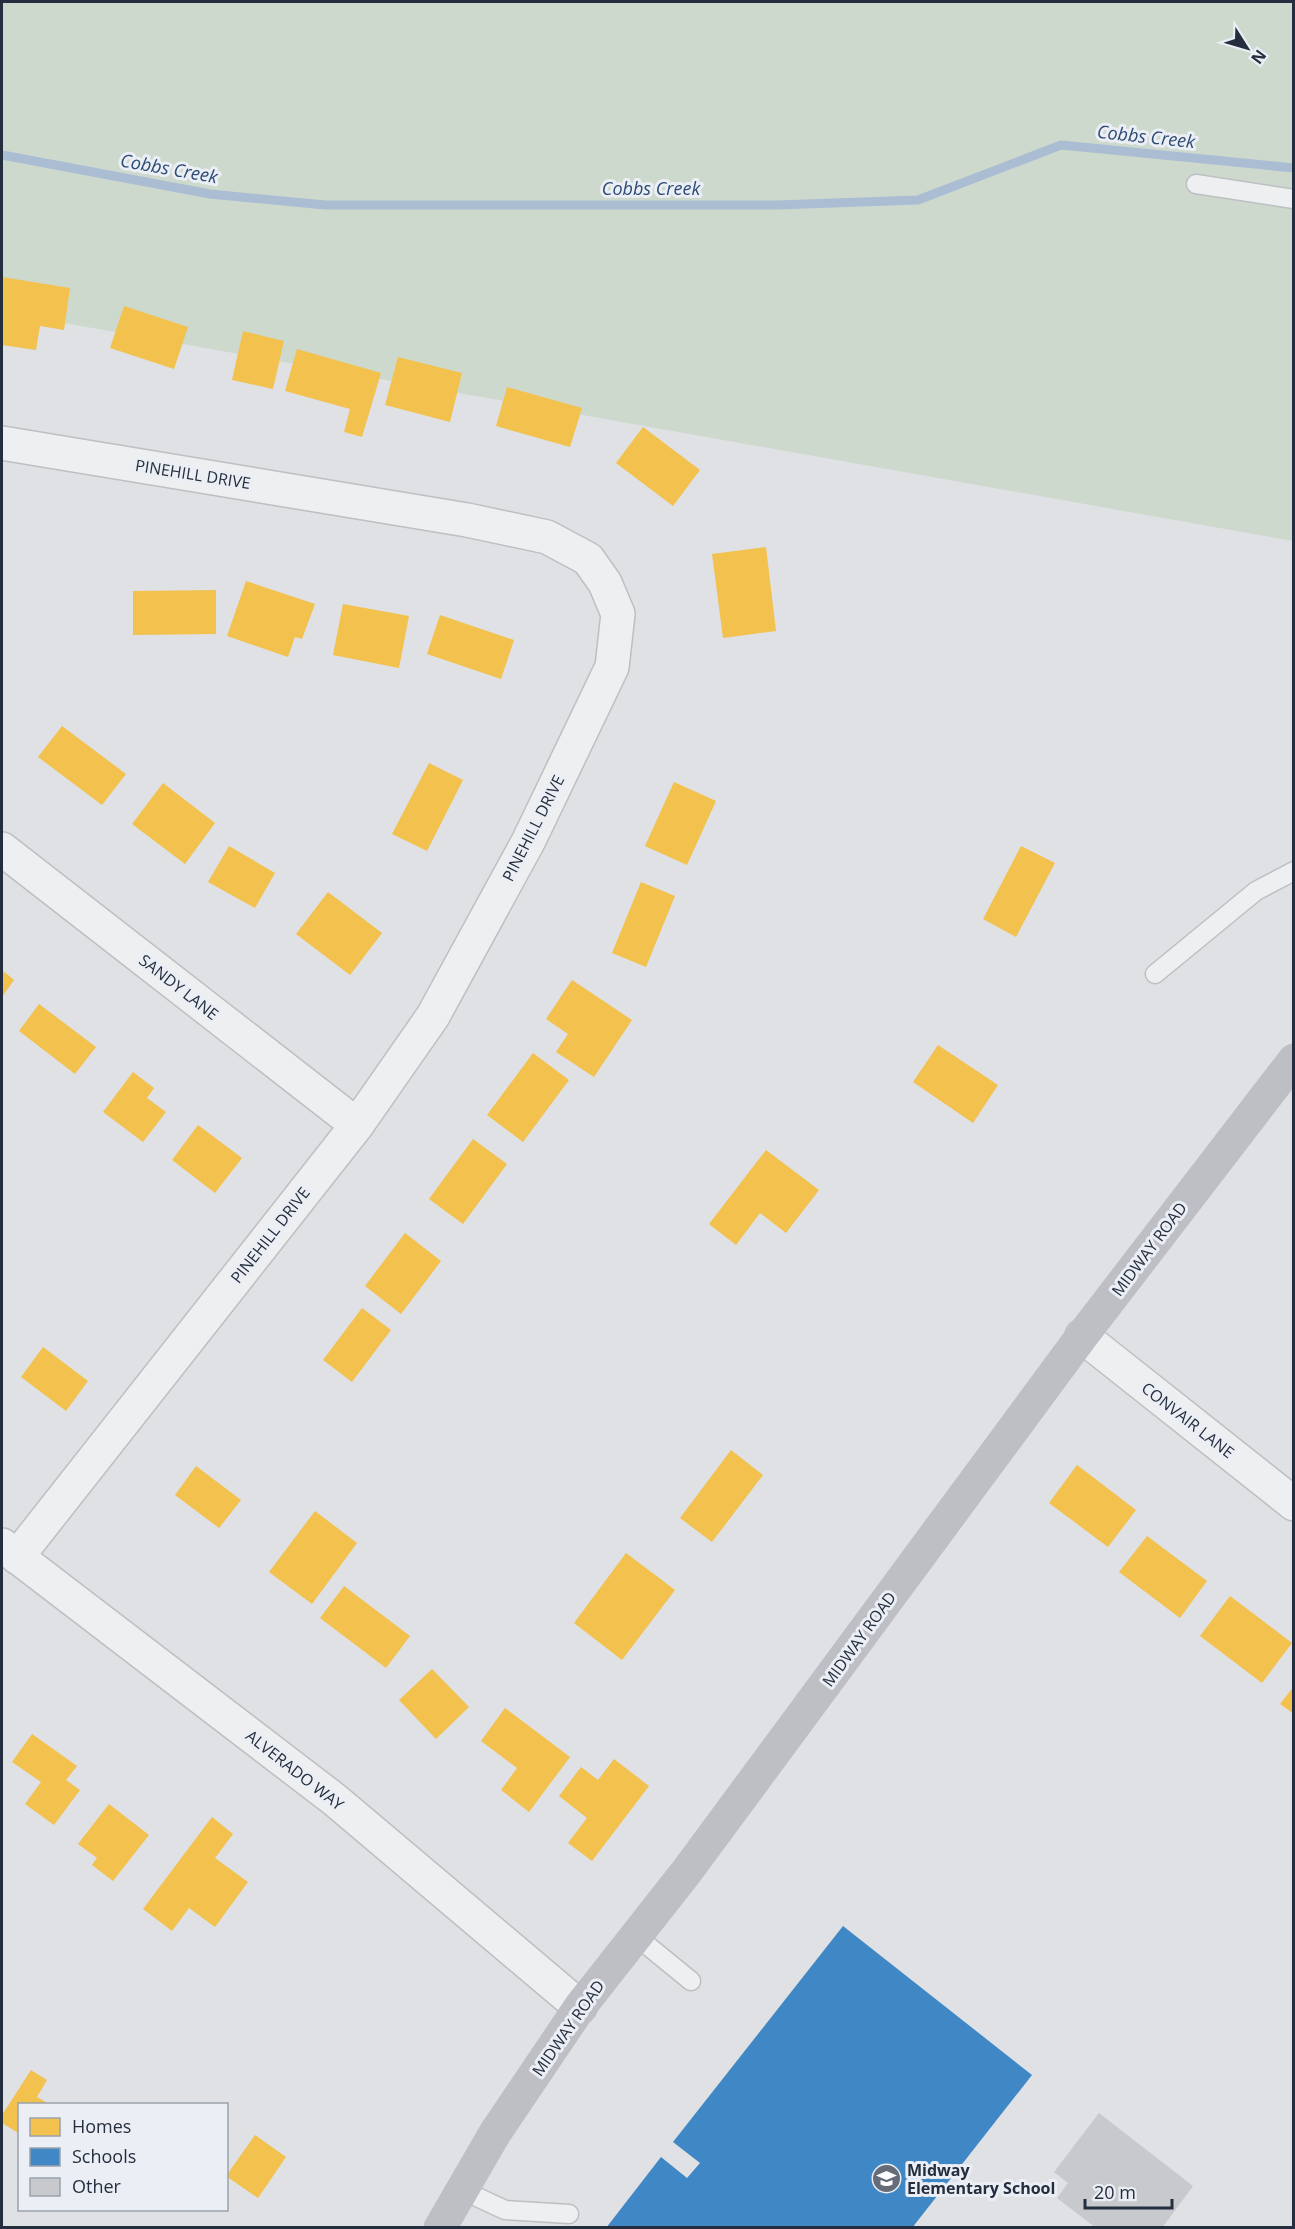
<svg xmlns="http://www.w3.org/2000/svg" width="1295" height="2229" viewBox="0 0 1295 2229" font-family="'Open Sans',sans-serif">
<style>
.green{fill:#ced9ce}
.homes{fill:#f2c14e}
.schools{fill:#3f88c5}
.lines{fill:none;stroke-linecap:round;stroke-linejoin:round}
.stream{stroke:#aabdd2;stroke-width:9}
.building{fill:#c7c9cc}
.lane-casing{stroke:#bdbfc2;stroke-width:21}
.street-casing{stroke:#bdbfc2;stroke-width:36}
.lane{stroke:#eeeff1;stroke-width:18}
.street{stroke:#eeeff1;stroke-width:33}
.secondary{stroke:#bdbfc4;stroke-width:33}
.labels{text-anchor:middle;stroke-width:6;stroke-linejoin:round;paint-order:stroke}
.street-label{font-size:16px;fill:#252e3e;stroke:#ebeff5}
.poi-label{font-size:16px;font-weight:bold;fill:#252e3e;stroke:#ebeff5;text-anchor:start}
.water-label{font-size:18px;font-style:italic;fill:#2c4b75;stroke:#ebeff5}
</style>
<rect width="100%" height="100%" fill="#dfe1e4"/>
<!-- green -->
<path class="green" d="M2,2H1293V541L2,312Z"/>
<!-- homes -->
<g class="homes">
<path d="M2,277L70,288L64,330L40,326L36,350L2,345Z"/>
<path d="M124,306L188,327L174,369L110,348Z"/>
<path d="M243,331L284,341L273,389L232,380Z"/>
<path d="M297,349L381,373L362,437L344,432L350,409L285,391Z"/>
<path d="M398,357L462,373L450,422L385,405Z"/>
<path d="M507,387L582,408L570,447L496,426Z"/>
<path d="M643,427L700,470L673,506L616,463Z"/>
<path d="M766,547L776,631L723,638L712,554Z"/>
<path d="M246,581L315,604L302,639L295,637L288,657L227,636Z"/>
<path d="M216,590V634L133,635V591Z"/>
<path d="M343,604L409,616L399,668L333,655Z"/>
<path d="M440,615L514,640L501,679L427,654Z"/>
<path d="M62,726L126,774L102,805L38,757Z"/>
<path d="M429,763L463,780L427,851L392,834Z"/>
<path d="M674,782L716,801L687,865L645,846Z"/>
<path d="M163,783L215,823L185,864L132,824Z"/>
<path d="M229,846L275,873L255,908L208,882Z"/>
<path d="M1021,846L1055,863L1016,937L983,919Z"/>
<path d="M641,882L675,896L646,967L612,953Z"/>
<path d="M328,892L382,933L350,975L296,934Z"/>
<path d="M2,970L14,980L2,997Z"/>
<path d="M572,980L632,1020L594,1077L556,1052L568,1034L546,1019Z"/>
<path d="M39,1004L96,1047L75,1074L19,1031Z"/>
<path d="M938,1045L998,1085L973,1123L913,1082Z"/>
<path d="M533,1053L569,1080L523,1142L487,1115Z"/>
<path d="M133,1072L154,1088L147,1098L166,1112L143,1142L103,1112Z"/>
<path d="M198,1125L242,1158L215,1193L172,1160Z"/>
<path d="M473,1139L507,1164L463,1224L429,1199Z"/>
<path d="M766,1150L819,1190L786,1233L760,1213L736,1245L709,1224Z"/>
<path d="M405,1233L441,1261L401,1314L365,1286Z"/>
<path d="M362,1308L391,1330L352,1382L323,1360Z"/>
<path d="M43,1347L88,1381L66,1411L21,1377Z"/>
<path d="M731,1450L763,1475L712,1542L680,1518Z"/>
<path d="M1077,1465L1136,1510L1108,1547L1049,1503Z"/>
<path d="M196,1466L241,1500L219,1528L175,1495Z"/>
<path d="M315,1511L357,1543L312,1604L269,1572Z"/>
<path d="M1147,1536L1207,1581L1180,1618L1119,1572Z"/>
<path d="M626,1553L675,1590L622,1660L574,1623Z"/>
<path d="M344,1586L410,1636L386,1668L320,1618Z"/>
<path d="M1230,1596L1292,1643L1262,1683L1200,1636Z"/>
<path d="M432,1669L469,1707L436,1739L399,1700Z"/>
<path d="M1294,1686V1714L1280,1704Z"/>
<path d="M505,1708L570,1757L529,1812L501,1790L517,1768L481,1741Z"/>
<path d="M32,1734L77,1766L66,1780L80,1790L54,1825L25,1804L41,1782L12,1762Z"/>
<path d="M614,1759L649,1786L592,1861L568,1843L587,1818L559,1796L581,1767L598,1780Z"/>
<path d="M109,1804L149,1835L113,1881L92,1865L97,1858L78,1844Z"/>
<path d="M212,1817L233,1834L215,1858L248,1882L215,1927L189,1908L172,1931L143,1909Z"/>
<path d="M31,2070L47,2080L37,2097L49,2104H20V2134L2,2123V2115Z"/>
<path d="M255,2135L286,2157L258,2198L226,2176Z"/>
</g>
<!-- schools -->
<path class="schools" d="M843,1926L1032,2075L912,2228H606L661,2157L687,2178L700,2163L673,2142Z"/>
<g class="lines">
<!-- stream -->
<path class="stream" d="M2,155L210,194L325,205H777L918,200L1061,145L1294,168"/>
</g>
<!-- building -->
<path class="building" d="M1099,2113L1193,2186L1162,2228H1096L1057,2198L1068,2183L1054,2172Z"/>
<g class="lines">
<defs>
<g id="lane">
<path d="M1196,184L1294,199"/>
<path d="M1155,974L1256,891L1294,871"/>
<path d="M636,1936L691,1981"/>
<path d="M462,2190L505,2210L569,2214"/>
</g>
<g id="street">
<path d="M2,443L467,520L547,537L588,559L605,583L618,614L612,667L529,840L433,1016L357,1125L17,1557"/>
<path d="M2,849L357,1125"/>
<path d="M1082,1336L1294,1504"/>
<path d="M2,1545L335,1800L580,2007"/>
</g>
</defs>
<!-- lane casing -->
<use href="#lane" class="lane-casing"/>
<!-- street casing -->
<use href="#street" class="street-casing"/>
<!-- lane -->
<use href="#lane" class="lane"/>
<!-- street -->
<use href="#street" class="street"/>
<!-- secondary -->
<path class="secondary" d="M440,2228L495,2133L580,2007L687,1871L1082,1336L1294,1060"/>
</g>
<!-- icons -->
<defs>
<symbol id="school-disc" viewBox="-11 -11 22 22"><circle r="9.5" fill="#666d78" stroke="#ebeff5"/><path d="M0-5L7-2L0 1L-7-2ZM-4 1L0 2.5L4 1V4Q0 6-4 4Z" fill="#fff"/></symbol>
</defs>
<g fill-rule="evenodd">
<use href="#school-disc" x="870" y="2162" width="33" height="33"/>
</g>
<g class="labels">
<!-- street labels -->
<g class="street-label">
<text transform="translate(193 474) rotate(9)" y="6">PINEHILL DRIVE</text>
<text transform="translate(533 828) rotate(-63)" y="6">PINEHILL DRIVE</text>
<text transform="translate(179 987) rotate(38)" y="6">SANDY LANE</text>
<text transform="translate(270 1235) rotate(-52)" y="6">PINEHILL DRIVE</text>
<text transform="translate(1149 1249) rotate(-53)" y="6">MIDWAY ROAD</text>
<text transform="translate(1188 1420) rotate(38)" y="6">CONVAIR LANE</text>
<text transform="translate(859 1639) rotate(-54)" y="6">MIDWAY ROAD</text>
<text transform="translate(295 1770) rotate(38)" y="6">ALVERADO WAY</text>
<text transform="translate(568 2028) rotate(-55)" y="6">MIDWAY ROAD</text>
</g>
<!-- poi labels -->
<g class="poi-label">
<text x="907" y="2176">Midway<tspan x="907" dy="18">Elementary School</tspan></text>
</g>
<!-- water labels -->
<g class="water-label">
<text transform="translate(1146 137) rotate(6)" y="6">Cobbs Creek</text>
<text transform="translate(169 169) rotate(10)" y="6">Cobbs Creek</text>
<text x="651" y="195">Cobbs Creek</text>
</g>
</g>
<!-- border -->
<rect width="1295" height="2229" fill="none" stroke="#252e3e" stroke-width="6"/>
<!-- legend -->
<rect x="18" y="2103" width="210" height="108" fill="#ebeff5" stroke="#9ca2ac" stroke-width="1.5"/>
<rect x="30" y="2118" width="30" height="18" fill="#f2c14e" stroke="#9ca2ac" stroke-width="1.5"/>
<text x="72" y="2133" font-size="18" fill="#252e3e">Homes</text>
<rect x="30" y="2148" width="30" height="18" fill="#3f88c5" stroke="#9ca2ac" stroke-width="1.5"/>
<text x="72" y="2163" font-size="18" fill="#252e3e">Schools</text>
<rect x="30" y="2178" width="30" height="18" fill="#c7c9cc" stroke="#9ca2ac" stroke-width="1.5"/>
<text x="72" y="2193" font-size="18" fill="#252e3e">Other</text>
<!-- north arrow -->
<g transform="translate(1247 48) rotate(127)" stroke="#ebeff5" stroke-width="4.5" paint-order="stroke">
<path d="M0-4.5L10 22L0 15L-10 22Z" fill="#252e3e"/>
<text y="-9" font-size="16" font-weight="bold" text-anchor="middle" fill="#252e3e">N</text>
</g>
<!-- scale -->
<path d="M1085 2199v9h87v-9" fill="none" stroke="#252e3e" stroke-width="3"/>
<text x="1094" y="2199" font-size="18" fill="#252e3e" stroke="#ebeff5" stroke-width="4.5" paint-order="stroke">20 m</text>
</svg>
